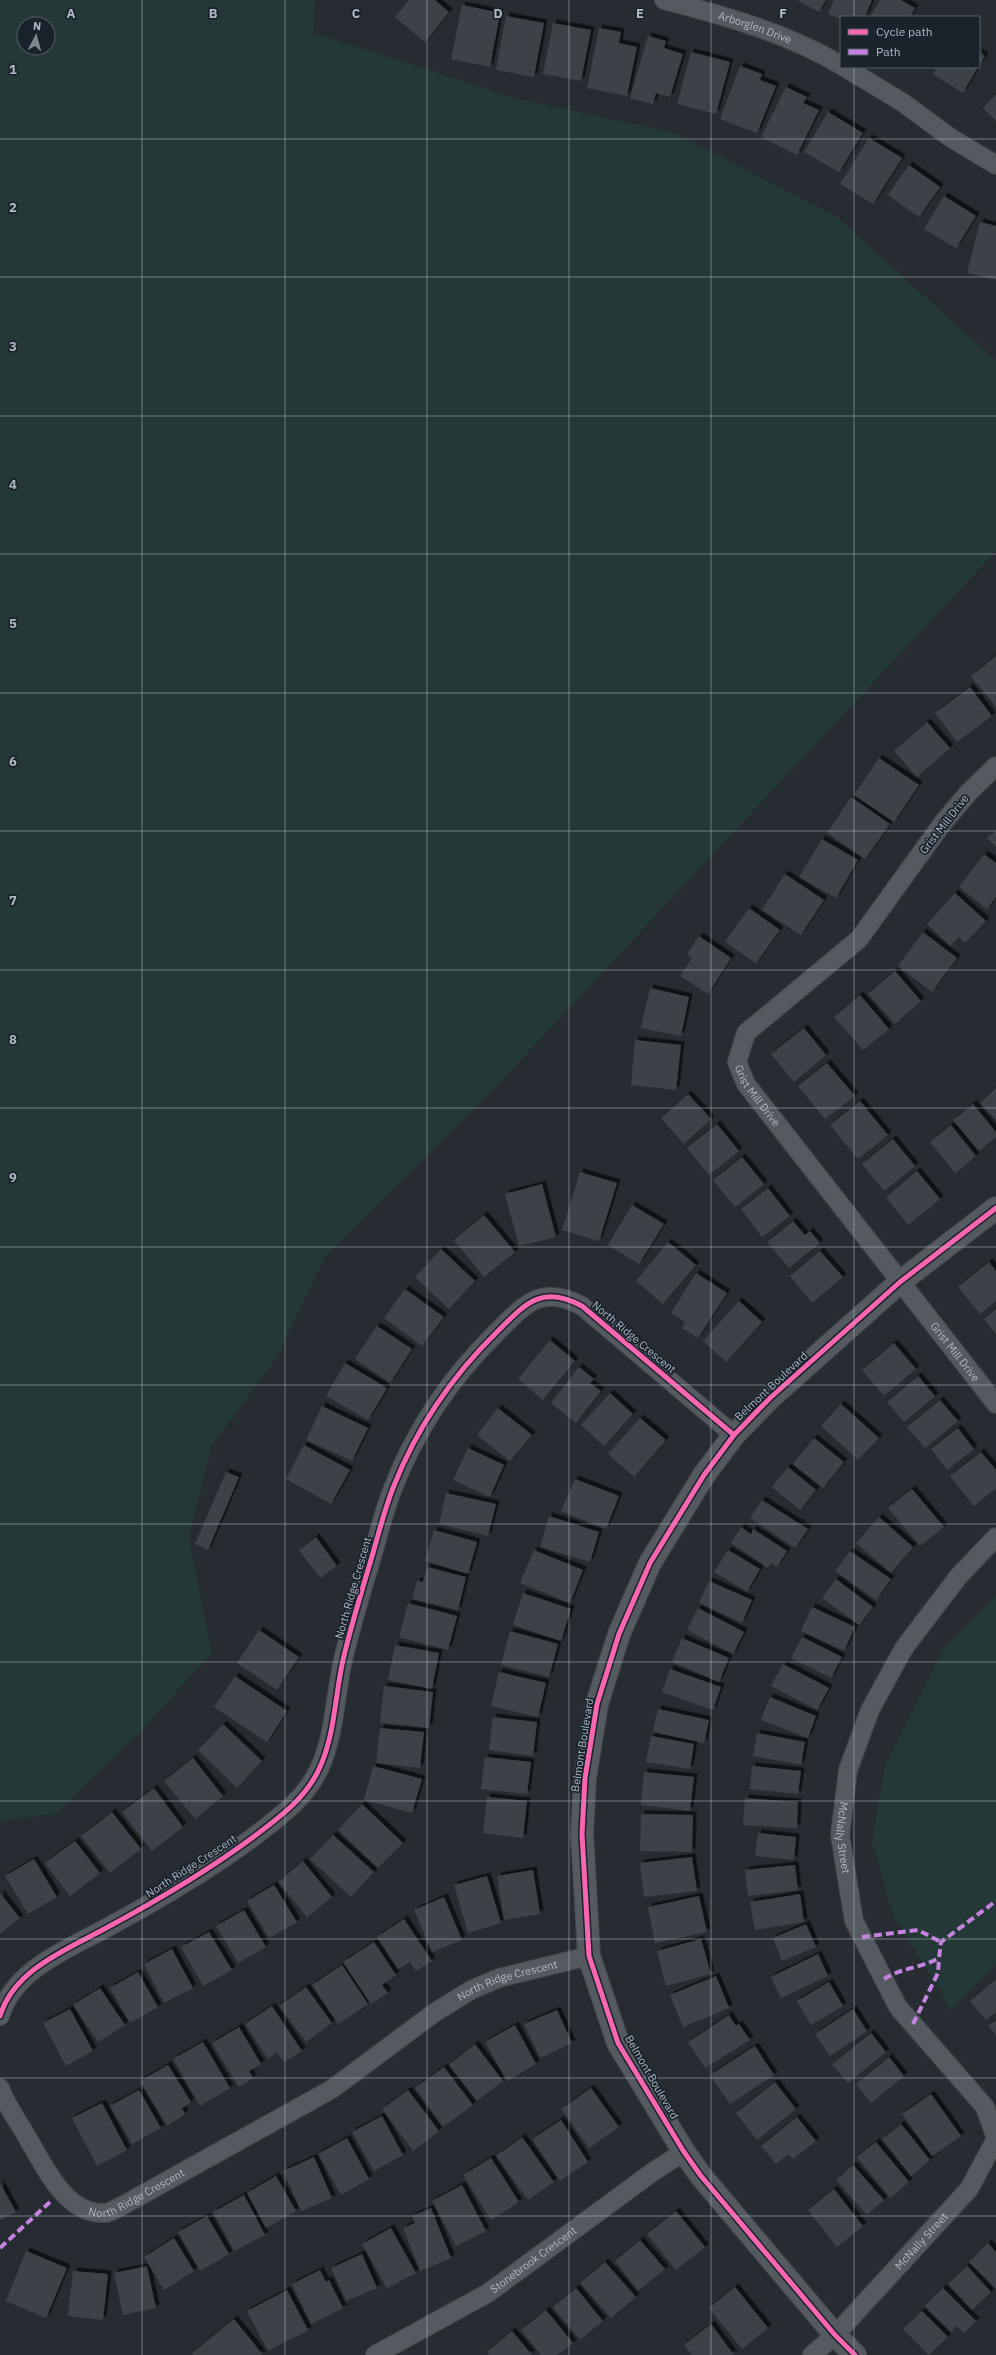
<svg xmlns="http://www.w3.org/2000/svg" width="996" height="2355" viewBox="0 0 996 2355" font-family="'IBM Plex Sans',sans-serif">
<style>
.green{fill:#243838;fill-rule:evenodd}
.building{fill:#3e4349;filter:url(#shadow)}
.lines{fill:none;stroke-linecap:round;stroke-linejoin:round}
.minor-casing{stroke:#44484d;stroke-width:20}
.tertiary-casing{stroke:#44484d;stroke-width:24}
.minor{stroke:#555a60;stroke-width:18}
.tertiary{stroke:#555a60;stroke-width:22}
.quiet{stroke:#c483df;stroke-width:4;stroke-dasharray:8 4;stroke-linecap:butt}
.cycleway-casing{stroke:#1a232c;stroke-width:8}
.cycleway{stroke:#f766af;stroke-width:5}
.grid{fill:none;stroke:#afb9c4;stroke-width:1;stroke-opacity:0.55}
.labels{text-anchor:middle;stroke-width:3.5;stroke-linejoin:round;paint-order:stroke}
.street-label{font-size:11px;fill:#afb9c4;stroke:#1a232c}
.grid-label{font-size:13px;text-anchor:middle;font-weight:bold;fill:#afb9c4;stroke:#1a232c;stroke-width:3.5;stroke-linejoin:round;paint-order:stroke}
</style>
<defs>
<filter id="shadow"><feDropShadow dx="3.5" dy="-3.5" stdDeviation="0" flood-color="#0009"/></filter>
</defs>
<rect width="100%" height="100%" fill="#262c32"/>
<!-- green -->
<g class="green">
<path d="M0,0H315L314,33L518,99L675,133L837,217L996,361V551L492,1091L325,1257L277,1357L211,1447L189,1537L212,1653L138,1734L55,1814L7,1820L0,1823ZM24,24H48V48H24Z"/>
<path d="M996,1596V1965L951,2009L893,1915L872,1842L885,1765L943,1649Z"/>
</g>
<!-- building -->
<g class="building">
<path d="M409,0H435L449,12L425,42L395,17Z"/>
<path d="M797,0H826L819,12Z"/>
<path d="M834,0H872L865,17H841V19L828,14Z"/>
<path d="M880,0H901L915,8L910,17H870Z"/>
<path d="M462,5L500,13L490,67L451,59Z"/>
<path d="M506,16L544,23L534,77L496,70Z"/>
<path d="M553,23L591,30L581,81L543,74Z"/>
<path d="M599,28L621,32L619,43L637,47L627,96L587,88Z"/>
<path d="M648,36L666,41L664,48L683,54L670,97L656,93L653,104L630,98Z"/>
<path d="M691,52L730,62L716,114L677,104Z"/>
<path d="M979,52L985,56L979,66Z"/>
<path d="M740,66L762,74L760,80L776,86L757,133L720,119Z"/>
<path d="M937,67H978L963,93L933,74Z"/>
<path d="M786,87L807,97L803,103L819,110L797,155L761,137Z"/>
<path d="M996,94V121L983,108Z"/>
<path d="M828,112L863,133L839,172L804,152Z"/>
<path d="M869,138L902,158L873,204L840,184Z"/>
<path d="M909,165L940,187L919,217L888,195Z"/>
<path d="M944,196L976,216L956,248L924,229Z"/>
<path d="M980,222L996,226V280L967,273Z"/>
<path d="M996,656V707L971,676Z"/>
<path d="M970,687L992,716L957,742L935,713Z"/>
<path d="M927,722L950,748L917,777L894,751Z"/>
<path d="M879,758L919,785L894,822L854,795Z"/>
<path d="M851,797L890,824L865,859L827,833Z"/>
<path d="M996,830V847L987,838Z"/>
<path d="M822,839L858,860L836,898L799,877Z"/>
<path d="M984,854L996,863V897L987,909L959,887Z"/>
<path d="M785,874L824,900L801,935L762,910Z"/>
<path d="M955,893L986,921L965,943L959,937L950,946L927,924Z"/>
<path d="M749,908L780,930L756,963L725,942Z"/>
<path d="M923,932L957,958L932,992L898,966Z"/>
<path d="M699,936L731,958L708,994L680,976L692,958L687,954Z"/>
<path d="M895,971L921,1001L895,1024L868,994Z"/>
<path d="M650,988L689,997L681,1036L641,1028Z"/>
<path d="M860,995L889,1029L863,1050L834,1017Z"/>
<path d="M804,1028L826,1055L794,1082L771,1054Z"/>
<path d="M635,1040L681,1045L676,1090L631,1085Z"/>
<path d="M827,1063L855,1096L825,1119L798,1086Z"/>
<path d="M996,1088V1120L980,1103Z"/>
<path d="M688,1094L711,1119L684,1144L661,1118Z"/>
<path d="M860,1101L888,1135L858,1159L830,1125Z"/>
<path d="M973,1104L996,1132V1137L979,1151L953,1120Z"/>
<path d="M717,1124L739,1151L709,1175L687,1148Z"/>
<path d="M951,1125L976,1156L955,1173L930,1142Z"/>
<path d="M893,1139L915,1166L884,1191L862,1164Z"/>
<path d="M742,1157L764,1184L735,1207L713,1180Z"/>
<path d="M917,1171L940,1199L908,1225L886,1197Z"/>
<path d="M580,1172L617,1183L599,1241L562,1230Z"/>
<path d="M542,1184L556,1237L519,1246L505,1194Z"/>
<path d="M768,1188L790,1216L762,1237L741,1209Z"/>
<path d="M632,1205L664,1224L639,1264L608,1245Z"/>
<path d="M484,1215L515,1252L484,1277L454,1240Z"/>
<path d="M793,1221L805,1235L810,1231L820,1243L789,1268L767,1242Z"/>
<path d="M668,1242L696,1265L663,1304L636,1281Z"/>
<path d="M441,1249L475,1281L449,1309L415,1277Z"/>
<path d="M820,1251L843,1277L812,1303L790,1276Z"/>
<path d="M989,1262L996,1271V1301L980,1314L958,1287Z"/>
<path d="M696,1273L727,1293L698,1338L682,1328L685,1322L671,1313Z"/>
<path d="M405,1289L444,1317L422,1346L384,1318Z"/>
<path d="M739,1301L762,1322L726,1362L703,1341Z"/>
<path d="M996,1309V1334L984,1319Z"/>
<path d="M377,1326L412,1349L390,1383L355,1359Z"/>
<path d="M550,1340L575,1361L543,1400L518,1379Z"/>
<path d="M894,1343L916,1369L884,1396L862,1370Z"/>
<path d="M345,1363L387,1388L368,1420L326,1396Z"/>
<path d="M579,1367L594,1379L590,1383L601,1391L576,1423L551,1403Z"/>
<path d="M918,1376L935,1396L904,1422L887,1402Z"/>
<path d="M610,1393L633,1414L604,1446L581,1425Z"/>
<path d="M940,1400L958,1421L925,1448L907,1427Z"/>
<path d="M841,1404L879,1438L858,1460L821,1426Z"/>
<path d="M322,1406L368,1428L352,1461L306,1440Z"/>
<path d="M498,1408L532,1435L510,1461L477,1435Z"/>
<path d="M640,1418L666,1440L634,1477L608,1454Z"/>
<path d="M958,1428L974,1449L947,1470L931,1449Z"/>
<path d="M814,1438L844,1462L823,1488L793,1464Z"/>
<path d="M304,1445L350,1470L331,1504L286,1479Z"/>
<path d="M468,1448L504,1465L490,1497L453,1480Z"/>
<path d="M981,1452L996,1470V1488L974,1506L950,1476Z"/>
<path d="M788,1467L816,1490L800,1510L772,1487Z"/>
<path d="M226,1472L239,1477L208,1550L195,1544Z"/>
<path d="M575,1479L619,1496L606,1529L561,1511Z"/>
<path d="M912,1489L944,1527L920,1546L888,1508Z"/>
<path d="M446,1493L496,1504L488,1536L439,1524Z"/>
<path d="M762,1500L808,1529L795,1548L750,1518Z"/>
<path d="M549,1516L599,1532L590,1562L540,1547Z"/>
<path d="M879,1517L913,1547L891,1573L856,1543Z"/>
<path d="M741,1527L751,1534L753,1529L787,1551L777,1567L771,1563L768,1568L731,1543Z"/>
<path d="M434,1530L477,1542L468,1574L425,1561Z"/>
<path d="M316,1537L337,1566L320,1578L299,1550Z"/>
<path d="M534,1550L583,1570L570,1603L520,1583Z"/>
<path d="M728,1550L760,1569L747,1592L714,1572Z"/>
<path d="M850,1551L891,1579L876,1600L835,1571Z"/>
<path d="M427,1567L466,1577L458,1610L412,1599L417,1581L423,1582Z"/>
<path d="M836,1579L873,1607L859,1625L822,1598Z"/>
<path d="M709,1581L752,1600L742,1623L699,1603Z"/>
<path d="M523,1593L571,1609L561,1641L513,1625Z"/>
<path d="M408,1603L457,1616L448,1650L399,1637Z"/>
<path d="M812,1607L855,1627L844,1651L801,1631Z"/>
<path d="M698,1608L744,1632L733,1654L687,1630Z"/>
<path d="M259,1630L299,1657L277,1690L237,1663Z"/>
<path d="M510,1631L558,1644L549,1677L501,1665Z"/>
<path d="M802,1637L842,1657L831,1678L791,1658Z"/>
<path d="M682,1638L729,1658L719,1682L672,1662Z"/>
<path d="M395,1645L439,1653L432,1689L388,1680Z"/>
<path d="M783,1664L829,1688L817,1710L771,1686Z"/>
<path d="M670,1669L721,1687L713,1710L662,1692Z"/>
<path d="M499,1672L546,1683L538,1717L491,1706Z"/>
<path d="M235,1676L287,1711L267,1742L214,1707Z"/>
<path d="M384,1686L433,1692L429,1728L380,1723Z"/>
<path d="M770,1697L816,1716L808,1738L761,1720Z"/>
<path d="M658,1709L709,1720L704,1743L653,1732Z"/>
<path d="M493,1717L537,1722L533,1756L489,1750Z"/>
<path d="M223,1724L262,1761L237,1788L198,1750Z"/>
<path d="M380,1728L424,1732L420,1768L376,1763Z"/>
<path d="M757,1733L805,1742L801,1765L753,1756Z"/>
<path d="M651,1736L694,1744L690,1769L646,1762Z"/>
<path d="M485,1757L531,1762L527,1794L481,1789Z"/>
<path d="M193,1758L223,1796L195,1819L164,1781Z"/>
<path d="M373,1766L422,1779L412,1813L364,1800Z"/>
<path d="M752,1766L801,1771L798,1794L750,1789Z"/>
<path d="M644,1772L694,1777L690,1811L641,1805Z"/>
<path d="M154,1788L183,1827L152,1851L122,1812Z"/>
<path d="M487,1797L527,1801L523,1838L483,1833Z"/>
<path d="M745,1798L798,1802L797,1828L743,1825Z"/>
<path d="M362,1804L403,1843L378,1868L338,1830Z"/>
<path d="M112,1812L141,1849L110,1873L81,1836Z"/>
<path d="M641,1814L693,1815L692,1852L640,1851Z"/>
<path d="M758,1833L796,1837L794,1860L755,1856Z"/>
<path d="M333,1835L374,1872L351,1897L310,1859Z"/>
<path d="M75,1841L100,1873L70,1896L45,1863Z"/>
<path d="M692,1857L697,1891L644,1897L640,1863Z"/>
<path d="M34,1859L57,1897L28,1914L5,1876Z"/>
<path d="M303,1861L332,1897L307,1917L278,1882Z"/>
<path d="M795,1865L798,1890L748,1896L745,1870Z"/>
<path d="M533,1870L540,1914L504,1920L497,1876Z"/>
<path d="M487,1876L501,1923L468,1933L454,1885Z"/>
<path d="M274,1885L297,1922L269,1938L247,1901Z"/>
<path d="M0,1893L20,1918L0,1934Z"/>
<path d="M800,1894L804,1922L755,1930L750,1902Z"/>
<path d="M699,1896L707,1932L655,1943L648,1907Z"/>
<path d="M444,1897L462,1940L432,1952L414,1910Z"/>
<path d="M244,1910L266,1947L238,1963L216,1926Z"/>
<path d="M404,1919L432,1961L416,1971L410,1962L398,1969L377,1937Z"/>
<path d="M806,1924L816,1947L782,1961L773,1938Z"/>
<path d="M209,1932L232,1970L203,1986L181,1947Z"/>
<path d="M701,1939L711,1974L666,1986L657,1951Z"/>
<path d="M374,1942L396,1975L382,1985L388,1993L371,2004L343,1962Z"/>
<path d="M172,1949L193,1988L164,2003L144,1964Z"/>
<path d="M818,1954L828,1976L781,1998L771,1977Z"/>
<path d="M342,1965L368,2004L338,2024L312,1985Z"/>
<path d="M138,1972L158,2007L130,2023L110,1988Z"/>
<path d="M716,1976L729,2008L683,2027L670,1995Z"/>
<path d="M996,1979V2012L986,2020L970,2001Z"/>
<path d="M829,1982L843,2006L811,2025L797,2001Z"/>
<path d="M306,1987L332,2023L306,2042L279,2006Z"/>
<path d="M100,1988L125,2025L98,2042L73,2005Z"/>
<path d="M272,2006L302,2051L284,2062L277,2052L268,2059L245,2024Z"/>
<path d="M70,2009L93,2051L66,2066L43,2023Z"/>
<path d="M853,2009L867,2031L830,2056L815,2034Z"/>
<path d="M557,2010L572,2043L540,2058L524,2024Z"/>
<path d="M729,2015L736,2026L739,2024L750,2040L705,2068L688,2042Z"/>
<path d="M996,2020V2035L988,2026Z"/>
<path d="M515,2025L536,2064L507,2081L485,2042Z"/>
<path d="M239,2027L261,2064L249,2071L253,2078L239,2087L212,2043Z"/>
<path d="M871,2033L886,2052L848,2083L832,2064Z"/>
<path d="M203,2042L230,2088L200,2106L173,2059Z"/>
<path d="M475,2044L503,2081L477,2101L449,2065Z"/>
<path d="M755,2046L774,2075L730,2104L710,2075Z"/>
<path d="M889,2057L904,2076L871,2103L856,2084Z"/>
<path d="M168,2065L191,2102L182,2108L185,2114L167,2126L140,2081Z"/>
<path d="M444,2067L473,2105L443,2127L415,2088Z"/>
<path d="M775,2082L796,2109L757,2140L736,2113Z"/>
<path d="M591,2088L619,2127L589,2148L561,2109Z"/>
<path d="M139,2090L161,2128L132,2144L110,2106Z"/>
<path d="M408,2090L439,2131L413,2151L382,2109Z"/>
<path d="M931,2094L961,2136L932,2156L902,2114Z"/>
<path d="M102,2103L127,2150L97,2166L72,2118Z"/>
<path d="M382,2116L403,2155L374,2171L352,2132Z"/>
<path d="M797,2117L816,2141L793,2159L789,2154L776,2164L761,2146Z"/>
<path d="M561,2120L588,2162L560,2181L532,2139Z"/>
<path d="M901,2124L930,2160L911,2176L882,2139Z"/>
<path d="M522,2137L554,2182L528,2200L496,2156Z"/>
<path d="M347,2138L369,2179L341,2195L318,2154Z"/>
<path d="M876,2142L909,2182L890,2198L857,2157Z"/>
<path d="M314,2157L332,2198L301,2211L283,2171Z"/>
<path d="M491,2158L519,2202L491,2220L463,2175Z"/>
<path d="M853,2165L884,2200L867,2215L836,2180Z"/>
<path d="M276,2176L296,2211L266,2228L247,2193Z"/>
<path d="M0,2183L16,2212L0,2220Z"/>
<path d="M462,2185L486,2231L456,2246L432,2201Z"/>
<path d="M834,2189L863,2226L837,2247L808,2210Z"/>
<path d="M244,2195L265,2235L234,2251L213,2212Z"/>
<path d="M431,2208L451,2258L420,2271L403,2228L415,2223L412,2216Z"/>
<path d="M676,2211L705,2247L676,2270L647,2234Z"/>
<path d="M207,2216L229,2254L200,2271L178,2232Z"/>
<path d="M391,2228L416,2273L387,2288L362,2244Z"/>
<path d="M174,2238L194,2271L164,2290L144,2257Z"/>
<path d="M640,2240L665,2269L638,2291L615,2261Z"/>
<path d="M988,2243L996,2252V2289L969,2262Z"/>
<path d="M26,2251L67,2268L46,2318L6,2301Z"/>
<path d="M362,2254L377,2288L346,2301L331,2268Z"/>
<path d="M605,2262L636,2297L611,2318L580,2283Z"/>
<path d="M147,2266L156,2308L123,2315L114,2273Z"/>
<path d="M967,2266L991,2292L972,2310L948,2284Z"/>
<path d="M320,2270L326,2282L329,2280L343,2308L311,2324L292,2284Z"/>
<path d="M73,2271L108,2274L103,2320L68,2316Z"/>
<path d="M735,2287L768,2328L742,2349L709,2308Z"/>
<path d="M576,2288L603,2321L580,2340L553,2307Z"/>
<path d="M943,2288L976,2321L964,2333L957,2326L951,2332L924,2306Z"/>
<path d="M287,2290L308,2330L268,2351L247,2311Z"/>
<path d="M546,2310L573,2343L557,2355H541L521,2330Z"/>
<path d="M922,2311L948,2337L929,2355L903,2329Z"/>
<path d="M234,2319L263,2355H193L192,2353Z"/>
<path d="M711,2324L734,2355H692L684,2345Z"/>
<path d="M512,2331L532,2355H489L487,2352Z"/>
</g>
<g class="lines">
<defs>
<g id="minor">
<path id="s1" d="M664,0C726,16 786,33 841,65"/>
<path d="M844,67L902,102L951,138L996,165"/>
<path id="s2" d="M996,766L969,792L942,824L859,939L746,1033L737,1062L746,1084L996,1404"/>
<path id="s3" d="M996,1537L958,1577L904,1648L870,1710L848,1770L840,1835L854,1921L898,2007L985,2107L996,2138"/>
<path d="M0,2016C14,1969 68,1949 108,1927C158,1900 206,1872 252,1838C278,1818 306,1799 320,1767C335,1734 335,1695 343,1660C351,1626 361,1593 371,1560C378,1536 384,1511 393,1488C416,1429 452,1376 497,1332C525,1304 541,1284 582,1306L734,1435"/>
<path id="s4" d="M0,2088C6,2105 18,2121 27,2137C44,2165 65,2215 105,2213C110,2213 115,2209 120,2207L332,2089L434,2013L471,1990L499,1978L589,1956"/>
<path id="s5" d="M375,2355L488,2293L654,2171L684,2152"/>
<path id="s6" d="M812,2355L835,2335L969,2189L996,2139"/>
</g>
<path id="tertiary" d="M855,2355L835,2335L701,2176L684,2152L618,2043L589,1956L582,1834L585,1778L597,1704L619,1634L650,1563L704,1475L734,1435L770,1398L900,1282L996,1208"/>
</defs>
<!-- minor casing -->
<use href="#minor" class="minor-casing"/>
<!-- tertiary casing -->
<use href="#tertiary" class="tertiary-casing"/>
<!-- minor -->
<use href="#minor" class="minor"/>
<!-- tertiary -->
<use href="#tertiary" class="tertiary"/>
<!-- quiet -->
<g class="quiet">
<path d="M862,1937L918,1930L941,1942"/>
<path d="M884,1979C901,1968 921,1968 939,1958L941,1942L996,1901"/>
<path d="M913,2024L938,1973L939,1958"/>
<path d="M0,2248L50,2202"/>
</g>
<defs>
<g id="cycleway">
<path d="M0,2016C14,1969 68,1949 108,1927C158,1900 206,1872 252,1838C278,1818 306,1799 320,1767C335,1734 335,1695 343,1660C351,1626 361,1593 371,1560C378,1536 384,1511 393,1488C416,1429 452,1376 497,1332C525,1304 541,1284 582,1306L734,1435"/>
<path d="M855,2355L835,2335L701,2176L684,2152L618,2043L589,1956L582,1834L585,1778L597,1704L619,1634L650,1563L704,1475L734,1435L770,1398L900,1282L996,1208"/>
</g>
</defs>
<!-- cycleway casing -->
<use href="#cycleway" class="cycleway-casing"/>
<!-- cycleway -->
<use href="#cycleway" class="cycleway"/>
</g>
<!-- grid -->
<path class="grid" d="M142,0V2355M285,0V2355M427,0V2355M569,0V2355M711,0V2355M854,0V17M854,67V2355M0,139H996M0,277H996M0,416H996M0,554H996M0,693H996M0,831H996M0,970H996M0,1108H996M0,1247H996M0,1385H996M0,1524H996M0,1662H996M0,1801H996M0,1939H996M0,2078H996M0,2216H996"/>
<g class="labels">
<!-- street labels -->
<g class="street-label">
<text dy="4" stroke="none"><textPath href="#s1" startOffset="95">Arborglen Drive</textPath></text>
<text transform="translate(944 824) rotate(-52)" y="4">Grist Mill Drive</text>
<text dy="4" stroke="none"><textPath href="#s2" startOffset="438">Grist Mill Drive</textPath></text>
<text transform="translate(634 1337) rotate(40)" y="4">North Ridge Crescent</text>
<text dy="4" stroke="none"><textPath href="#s2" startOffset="762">Grist Mill Drive</textPath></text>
<text transform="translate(771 1386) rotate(-43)" y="4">Belmont Boulevard</text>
<text transform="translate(353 1588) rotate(-74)" y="4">North Ridge Crescent</text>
<text transform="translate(582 1745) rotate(-81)" y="4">Belmont Boulevard</text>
<text dy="4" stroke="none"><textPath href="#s3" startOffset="347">McNally Street</textPath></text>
<text transform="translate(191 1866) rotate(-33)" y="4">North Ridge Crescent</text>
<text dy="4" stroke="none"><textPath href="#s4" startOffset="638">North Ridge Crescent</textPath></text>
<text transform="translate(652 2077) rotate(60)" y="4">Belmont Boulevard</text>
<text dy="4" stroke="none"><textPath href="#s4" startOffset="207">North Ridge Crescent</textPath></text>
<text dy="4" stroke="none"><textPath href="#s6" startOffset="158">McNally Street</textPath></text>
<text dy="4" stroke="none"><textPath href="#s5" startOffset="185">Stonebrook Crescent</textPath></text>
</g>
</g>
<g class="grid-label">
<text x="71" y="18">A</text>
<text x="213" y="18">B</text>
<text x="356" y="18">C</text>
<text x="498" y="18">D</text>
<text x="640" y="18">E</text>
<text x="783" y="18">F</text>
<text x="13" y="74">1</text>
<text x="13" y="212">2</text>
<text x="13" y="351">3</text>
<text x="13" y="489">4</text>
<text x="13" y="628">5</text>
<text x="13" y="766">6</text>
<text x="13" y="905">7</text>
<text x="13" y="1044">8</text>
<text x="13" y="1182">9</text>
</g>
<!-- legend -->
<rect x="840" y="16" width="140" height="52" fill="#1a232c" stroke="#565f69"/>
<rect x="848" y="29" width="20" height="6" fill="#f766af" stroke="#565f69"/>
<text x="876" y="36" font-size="12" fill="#afb9c4">Cycle path</text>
<rect x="848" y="49" width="20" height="6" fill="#c483df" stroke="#565f69"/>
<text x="876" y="56" font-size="12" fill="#afb9c4">Path</text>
<!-- north arrow -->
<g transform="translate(36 36) rotate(6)"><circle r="19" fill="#1a232c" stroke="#565f69"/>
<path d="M0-3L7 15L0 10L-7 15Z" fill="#7f8891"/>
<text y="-6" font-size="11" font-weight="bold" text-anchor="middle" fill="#afb9c4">N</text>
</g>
</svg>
